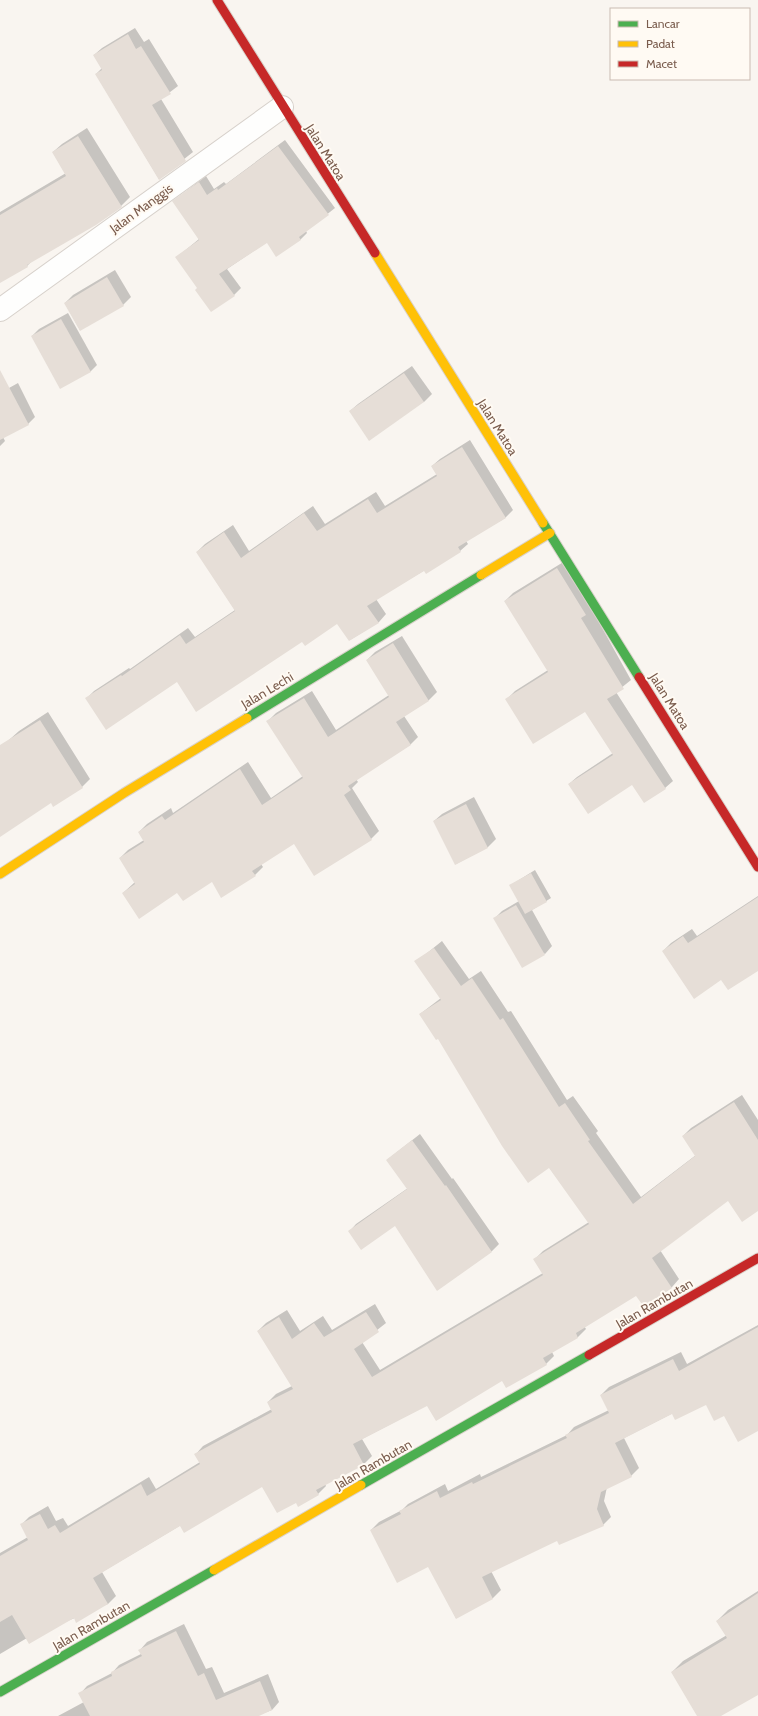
<svg xmlns="http://www.w3.org/2000/svg" width="758" height="1716" viewBox="0 0 758 1716" font-family="Cabin,sans-serif">
<style>
.shadow{fill:#0003}
.building{fill:#e6ded7}
.lines{fill:none;stroke-linecap:round;stroke-linejoin:round}
.street-casing{stroke:#d7d1cb;stroke-width:24}
.fast-casing{stroke:#d9d2cb;stroke-width:11}
.slow-casing{stroke:#d9d2cb;stroke-width:11}
.jam-casing{stroke:#d9d2cb;stroke-width:11}
.street{stroke:#fefefd;stroke-width:22}
.fast{stroke:#4caf50;stroke-width:9}
.slow{stroke:#ffc107;stroke-width:9}
.jam{stroke:#c62828;stroke-width:9}
.labels{text-anchor:middle;stroke-width:4;stroke-linejoin:round;paint-order:stroke}
.street-label{font-size:13px;fill:#7a5c4d;stroke:#fffaf3}
</style>
<rect width="100%" height="100%" fill="#f9f5f0"/>
<!-- shadow -->
<g class="shadow">
<path d="M135,28L144,42L149,39L178,86L161,99L193,152L159,179L96,74L102,68L94,55L102,48Z"/>
<path d="M87,128L130,197L121,206L33,260L27,266L0,278V212L66,173L53,152L62,144Z"/>
<path d="M285,140L335,208L306,231L307,233L300,240L267,242L227,269L241,288L234,295L198,287L177,257L199,239L174,201L206,176L214,189L224,182L226,184Z"/>
<path d="M115,270L131,297L123,305L80,330L65,303L73,295Z"/>
<path d="M68,313L97,365L90,372L32,336L39,329Z"/>
<path d="M412,366L432,394L424,402L350,411L358,404Z"/>
<path d="M18,383L35,417L28,424L3,437L5,441L0,446V393Z"/>
<path d="M470,440L513,510L505,518L466,541L468,544L460,551L425,570L376,599L386,614L379,622L350,640L337,622L302,640L177,680L86,699L94,691L129,668L130,669L188,628L195,637L235,610L197,552L205,544L233,525L249,551L313,506L325,524L376,492L385,506L437,474L432,466L440,459Z"/>
<path d="M565,561L631,680L616,692L673,781L665,788L633,784H569L577,777L613,753L586,711L507,699L515,691L548,670L505,601L513,593Z"/>
<path d="M402,636L437,692L429,700L404,716L418,737L410,745L356,779L358,782L352,788L379,831L371,839L294,843L261,864L263,867L255,875L212,881L178,891L123,893L135,882L120,858L128,850L144,840L139,832L147,824L171,808L173,813L248,762L271,798L303,776L268,721L276,713L312,691L336,730L389,695L367,660L375,652Z"/>
<path d="M48,712L90,779L82,787L51,801L0,833V748L19,731Z"/>
<path d="M474,797L496,839L488,847L456,864L434,821L442,814Z"/>
<path d="M535,870L551,898L532,910L552,946L545,954L494,919L502,911L519,901L511,885Z"/>
<path d="M758,896V969L722,979L663,951L671,943L692,929L697,936Z"/>
<path d="M442,941L469,979L481,971L508,1012L511,1011L567,1100L573,1096L598,1131L596,1133L641,1197L696,1155L683,1136L691,1128L742,1095L758,1120V1210L728,1200L660,1250L679,1279L672,1287L644,1306L636,1294L584,1326L586,1329L578,1337L552,1352L554,1356L546,1364L427,1405L362,1439L372,1456L364,1464L325,1484L326,1486L318,1494L296,1501L263,1485L181,1525L102,1572L116,1596L108,1604L27,1638L0,1654V1553L28,1537L21,1525L29,1517L48,1506L56,1521L63,1518L68,1526L149,1477L156,1489L200,1462L196,1454L203,1446L272,1409L268,1402L276,1394L292,1386L258,1331L266,1323L287,1310L300,1331L323,1316L332,1330L375,1304L386,1323L362,1342L380,1370L543,1273L535,1259L543,1251L589,1222L549,1167L420,1014L441,998L416,962Z"/>
<path d="M420,1134L452,1179L453,1178L499,1244L492,1251L438,1289L395,1224L349,1232L356,1224L408,1188L387,1160Z"/>
<path d="M758,1325V1430L724,1414L706,1404L673,1413L624,1438L639,1468L631,1476L607,1487L604,1501L611,1517L603,1525L557,1539L491,1571L501,1590L493,1598L456,1618L429,1566L371,1530L379,1522L402,1510L408,1504L445,1484L448,1491L480,1474L481,1477L567,1435L574,1427L609,1410L601,1395L609,1387L681,1352L687,1364Z"/>
<path d="M758,1591V1693L719,1716H698L672,1672L683,1661L727,1635L717,1621L728,1610Z"/>
<path d="M184,1624L206,1669L212,1667L224,1693L268,1674L279,1702L272,1710L256,1716H58L84,1702L80,1694L87,1686L112,1673L119,1665L141,1654L140,1650L147,1642Z"/>
</g>
<!-- building -->
<g class="building">
<path d="M128,34L136,49L141,46L171,94L152,105L186,161L159,180L95,74L102,70L93,55Z"/>
<path d="M78,136L122,207L96,225L27,265L28,267L0,283V215L66,176L52,152Z"/>
<path d="M278,146L329,215L299,237L301,240L276,257L267,243L219,274L235,296L211,312L195,290L197,288L175,257L199,240L172,201L199,182L207,195L217,188L218,190Z"/>
<path d="M107,277L124,306L80,331L64,303Z"/>
<path d="M61,319L91,372L60,389L31,336Z"/>
<path d="M0,370L29,425L0,440Z"/>
<path d="M404,373L424,402L369,441L349,411Z"/>
<path d="M462,447L506,518L458,547L461,552L426,574L424,571L367,606L379,623L349,641L337,624L305,646L302,642L196,712L177,682L106,730L85,698L121,675L122,676L180,635L186,644L235,611L196,552L224,532L241,558L304,513L317,531L368,499L377,513L437,476L431,466Z"/>
<path d="M557,568L586,615L581,618L624,689L607,699L666,789L644,803L632,785L588,814L568,784L613,755L585,712L533,744L505,699L548,672L504,601Z"/>
<path d="M393,643L429,701L396,722L411,745L348,786L351,790L344,795L372,840L314,876L294,844L252,871L256,876L221,898L212,882L183,901L177,893L139,919L122,893L135,884L119,858L144,842L138,832L162,816L165,820L240,769L262,805L303,778L266,721L304,698L328,737L389,697L366,660Z"/>
<path d="M40,720L83,788L53,807L51,803L0,837V745Z"/>
<path d="M466,804L488,848L455,865L433,821Z"/>
<path d="M531,873L547,902L525,914L509,885Z"/>
<path d="M758,897V971L728,990L721,980L694,999L662,951L683,936L688,943Z"/>
<path d="M516,905L545,955L522,968L493,918Z"/>
<path d="M434,948L461,986L472,978L500,1020L503,1018L559,1107L565,1103L590,1140L588,1141L633,1204L695,1156L682,1136L734,1102L758,1140V1211L742,1222L728,1201L652,1258L672,1288L644,1307L636,1296L576,1333L578,1338L543,1358L547,1365L506,1388L502,1381L436,1421L427,1406L353,1444L364,1465L316,1490L319,1495L298,1507L296,1503L277,1513L262,1487L184,1533L180,1526L93,1578L108,1604L76,1623L74,1618L29,1644L12,1615L0,1622V1556L28,1540L20,1524L40,1514L48,1529L55,1525L60,1533L141,1484L147,1496L200,1464L194,1454L272,1412L267,1402L293,1389L257,1331L279,1317L292,1339L314,1323L324,1337L366,1312L379,1332L354,1349L372,1377L543,1275L533,1259L589,1224L549,1168L528,1183L502,1146L438,1039L436,1040L419,1014L441,1000L414,961Z"/>
<path d="M412,1140L445,1186L446,1185L492,1252L437,1291L395,1226L361,1250L348,1231L407,1189L386,1160Z"/>
<path d="M758,1327V1431L738,1442L724,1416L714,1421L706,1405L675,1420L672,1414L615,1443L632,1477L601,1492L597,1509L604,1526L559,1545L557,1541L482,1577L493,1599L456,1619L428,1567L397,1583L370,1530L401,1514L399,1511L437,1491L440,1498L472,1482L473,1484L567,1438L565,1435L609,1413L600,1395L673,1359L679,1371Z"/>
<path d="M758,1593V1695L721,1716H697L671,1672L727,1638L716,1621Z"/>
<path d="M176,1631L198,1676L204,1673L216,1700L260,1681L272,1710L259,1716H90L78,1693L112,1676L111,1672L142,1656L138,1650Z"/>
</g>
<g class="lines">
<defs>
<path id="street" d="M0,310L282,107"/>
<g id="fast">
<path d="M543,523L639,677"/>
<path d="M247,718L481,575"/>
<path d="M361,1485L589,1355"/>
<path d="M0,1692L214,1570"/>
</g>
<g id="slow">
<path d="M375,253L543,523"/>
<path d="M481,575L550,533"/>
<path d="M0,874L124,793L247,718"/>
<path d="M214,1570L361,1485"/>
</g>
<g id="jam">
<path d="M217,0L375,253"/>
<path d="M639,677L758,867"/>
<path d="M589,1355L758,1258"/>
</g>
</defs>
<!-- street casing -->
<use href="#street" class="street-casing"/>
<!-- fast casing -->
<use href="#fast" class="fast-casing"/>
<!-- slow casing -->
<use href="#slow" class="slow-casing"/>
<!-- jam casing -->
<use href="#jam" class="jam-casing"/>
<!-- street -->
<use href="#street" class="street"/>
<!-- fast -->
<use href="#fast" class="fast"/>
<!-- slow -->
<use href="#slow" class="slow"/>
<!-- jam -->
<use href="#jam" class="jam"/>
</g>
<g class="labels">
<!-- street labels -->
<g class="street-label">
<text transform="translate(326 152) rotate(58)" y="5">Jalan Matoa</text>
<text transform="translate(141 208) rotate(-36)" y="5">Jalan Manggis</text>
<text transform="translate(498 427) rotate(58)" y="5">Jalan Matoa</text>
<text transform="translate(267 690) rotate(-31)" y="5">Jalan Lechi</text>
<text transform="translate(670 701) rotate(58)" y="5">Jalan Matoa</text>
<text transform="translate(654 1303) rotate(-30)" y="5">Jalan Rambutan</text>
<text transform="translate(373 1464) rotate(-30)" y="5">Jalan Rambutan</text>
<text transform="translate(91 1625) rotate(-30)" y="5">Jalan Rambutan</text>
</g>
</g>
<!-- legend -->
<rect x="610" y="8" width="140" height="72" fill="#fffaf3" stroke="#cabbb1"/>
<rect x="618" y="21" width="20" height="6" fill="#4caf50" stroke="#cabbb1"/>
<text x="646" y="28" font-size="12" fill="#7a5c4d">Lancar</text>
<rect x="618" y="41" width="20" height="6" fill="#ffc107" stroke="#cabbb1"/>
<text x="646" y="48" font-size="12" fill="#7a5c4d">Padat</text>
<rect x="618" y="61" width="20" height="6" fill="#c62828" stroke="#cabbb1"/>
<text x="646" y="68" font-size="12" fill="#7a5c4d">Macet</text>
</svg>
